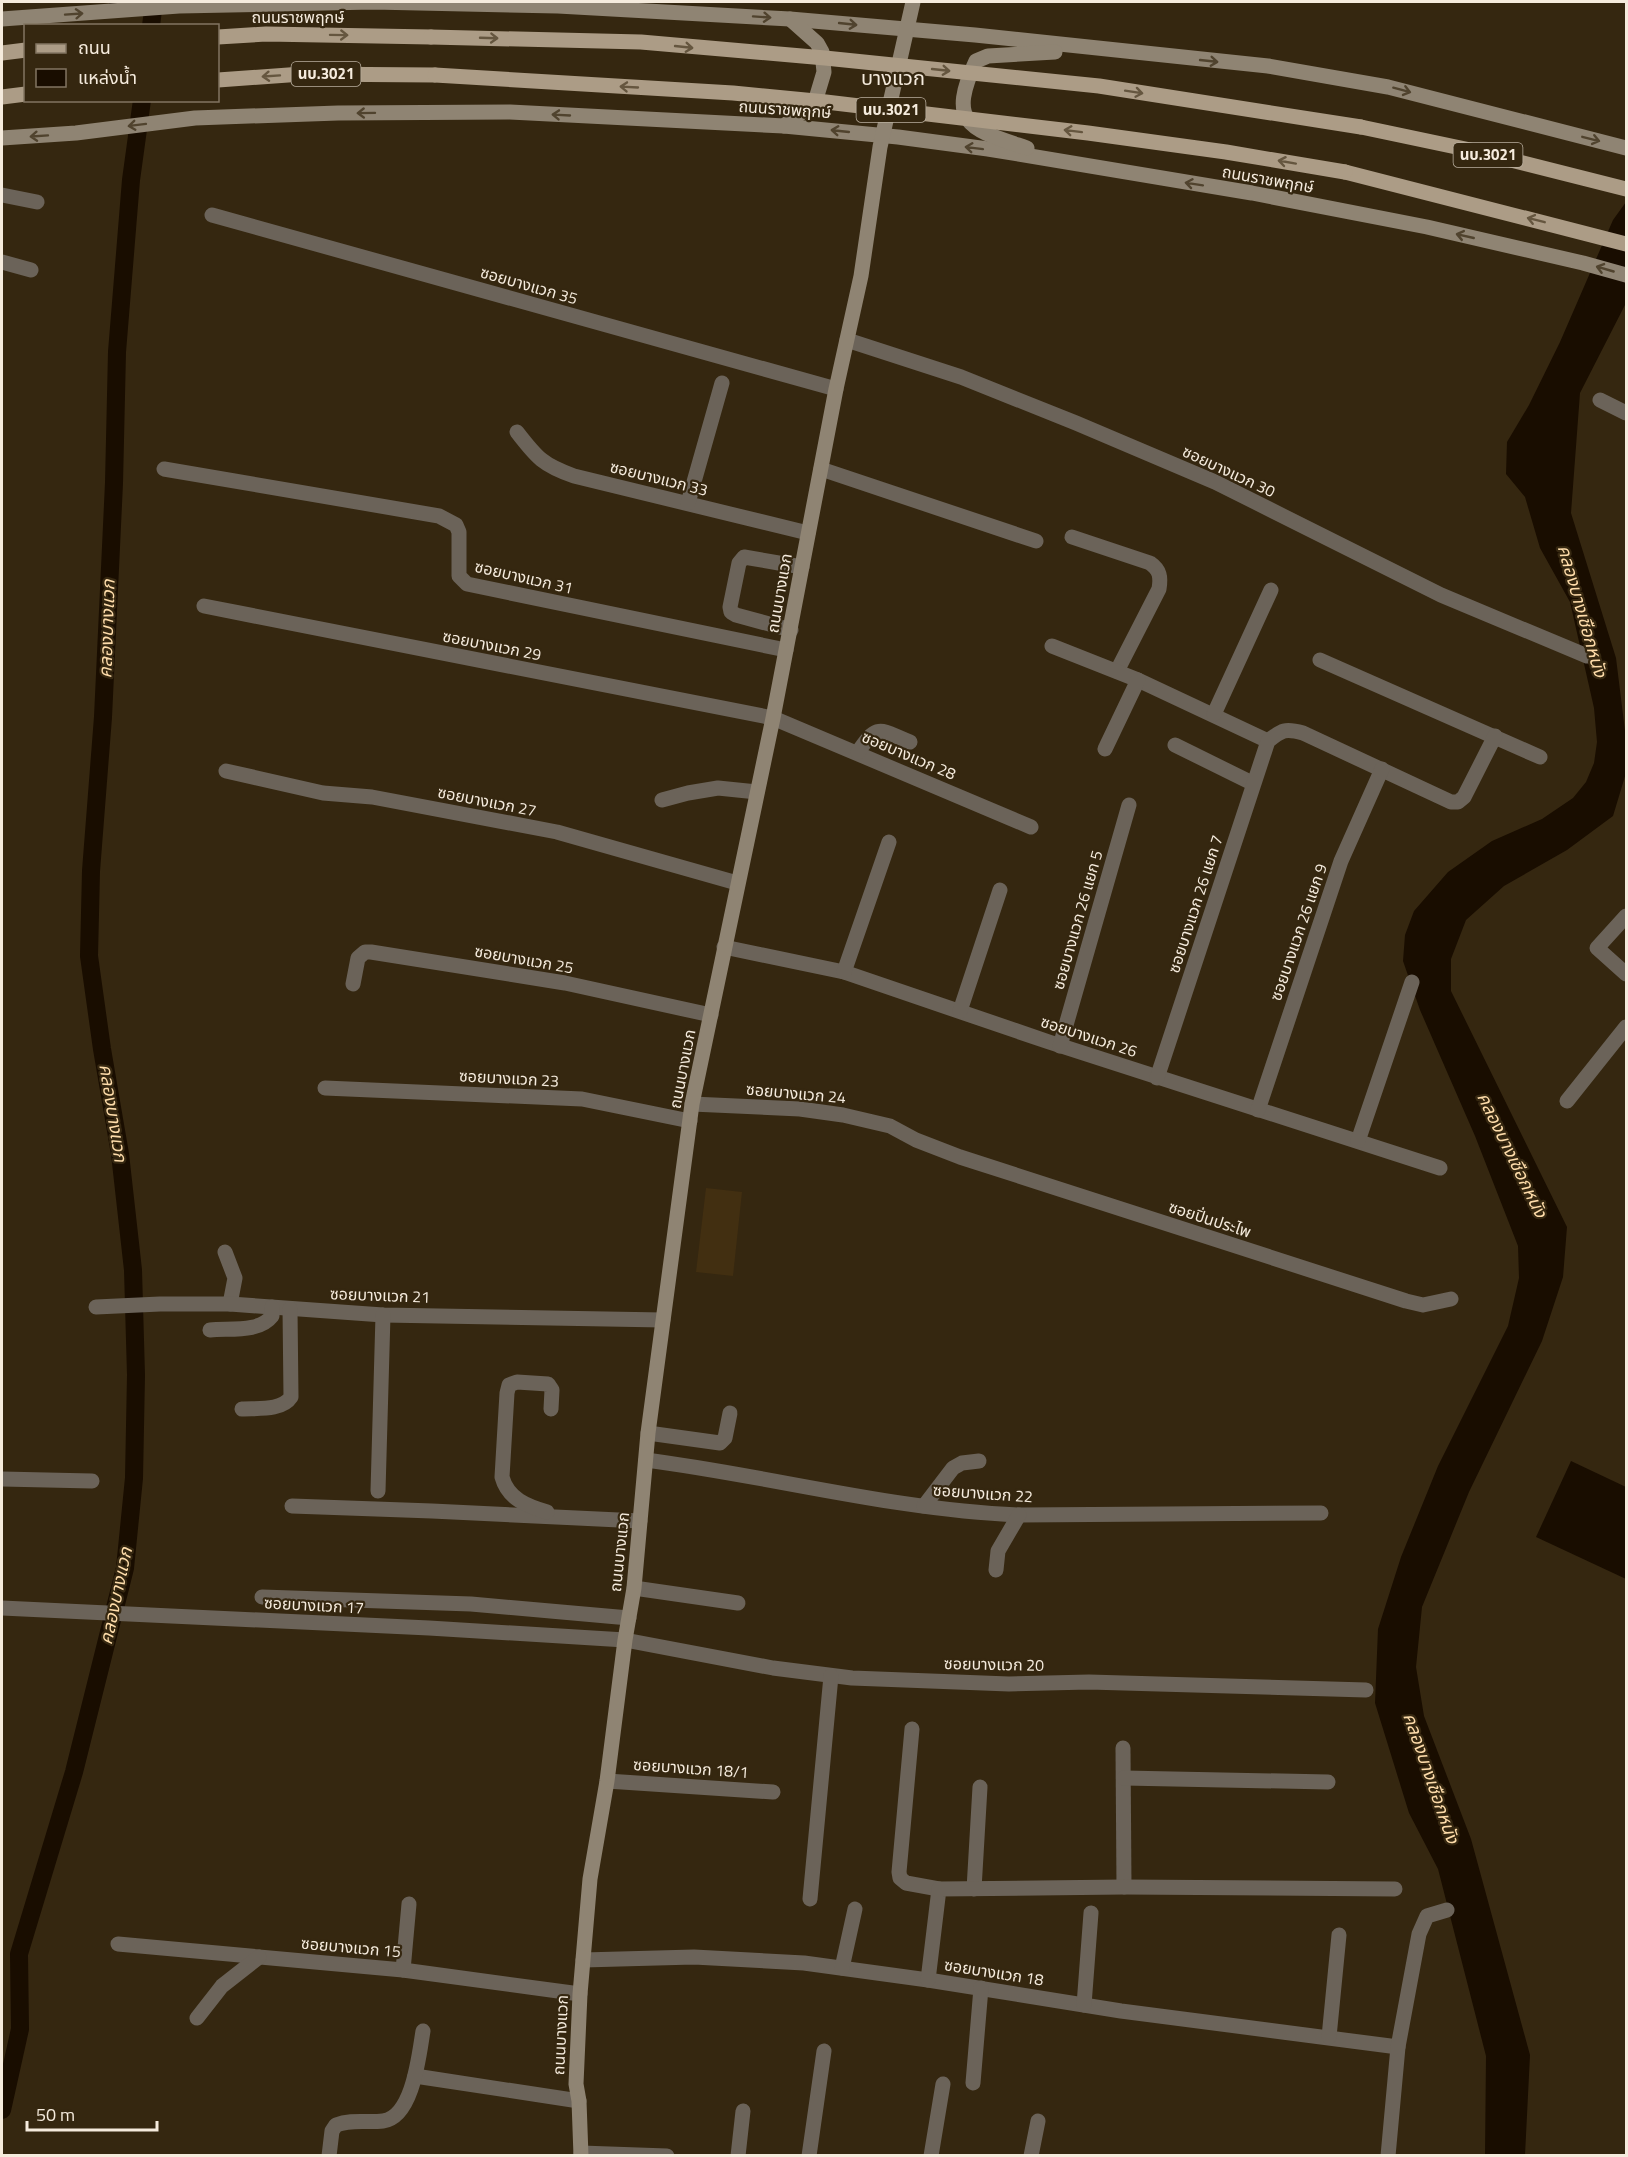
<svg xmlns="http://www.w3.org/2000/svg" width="1628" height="2157" viewBox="0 0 1628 2157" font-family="'Titillium Web','Noto Sans Thai',sans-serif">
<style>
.built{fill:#422f11}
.water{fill:#190d00}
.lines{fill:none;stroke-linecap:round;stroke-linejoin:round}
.canal{stroke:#190d00;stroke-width:18}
.street{stroke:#6b6359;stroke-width:15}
.secondary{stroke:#8f8473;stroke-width:15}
.primary{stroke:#ac9c86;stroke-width:15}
.primary-bridge{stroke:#ac9c86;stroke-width:15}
.oneway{stroke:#50432e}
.oneway2{stroke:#65563f}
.labels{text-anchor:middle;stroke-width:4.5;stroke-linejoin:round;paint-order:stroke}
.shield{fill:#352710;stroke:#bbb0a0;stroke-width:1.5}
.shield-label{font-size:15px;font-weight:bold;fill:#f5ebdd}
.street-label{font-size:16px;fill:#f5ebdd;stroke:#352710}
.water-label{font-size:18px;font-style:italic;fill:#fedcaa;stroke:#352710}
.quarter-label{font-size:20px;fill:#f5ebdd;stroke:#352710}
</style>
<rect width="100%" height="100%" fill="#352710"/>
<!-- built -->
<path class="built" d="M706,1188L742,1192L733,1276L696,1272Z"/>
<!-- water -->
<g class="water">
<path d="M1626,202V303L1580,393L1571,513L1616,658L1626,739V773L1613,816L1567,850L1504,886L1466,920L1451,959V991L1567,1227L1563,1277L1542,1341L1469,1492L1422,1607L1416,1667L1424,1716L1471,1839L1530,2055L1525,2155H1485L1486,2056L1438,1869L1409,1813L1375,1703L1378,1629L1401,1557L1438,1466L1508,1326L1519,1278L1518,1246L1475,1136L1420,1010L1403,961L1405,935L1414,911L1448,872L1492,841L1542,819L1573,798L1586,782L1594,763L1597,742L1594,708L1570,602L1540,548L1525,497L1506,474L1507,442L1529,405L1560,342L1613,220Z"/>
<path d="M1571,1461L1626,1487V1579L1536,1537Z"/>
</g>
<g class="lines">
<!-- canal -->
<g class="canal">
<path d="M118,2L149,6"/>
<path d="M151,26L154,2"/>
<path d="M2,2110L20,2029L19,1954L74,1772L125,1568L134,1478L136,1375L133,1270L120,1154L102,1049L89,956L91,871L103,717L114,483L117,352L131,180L142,100"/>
</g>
<!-- street -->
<g class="street">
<path d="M2,195L37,202"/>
<path d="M212,215L836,389"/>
<path d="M2,262L31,270"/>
<path d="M847,340L961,377L1076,423L1215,482L1441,595L1587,656"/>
<path d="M1600,400L1626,413"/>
<path d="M517,432C537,458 543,465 574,476L808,533"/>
<path d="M164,469L439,516L456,525L459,532V576L467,584L786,650"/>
<path d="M821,469L1036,541"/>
<path d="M688,503L722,383"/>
<path d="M1072,537L1150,563C1160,570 1161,577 1159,589L1117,671"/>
<path d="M204,606L773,718L1031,827"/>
<path d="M791,630L736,615L731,612L730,607L739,563L744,557L802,567"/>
<path d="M1052,646L1138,680L1268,741"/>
<path d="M1320,660L1540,757"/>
<path d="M1214,714L1271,590"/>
<path d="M1175,745L1252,783"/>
<path d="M1105,749L1138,680"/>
<path d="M858,752C878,722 880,730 910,742"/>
<path d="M226,771L323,793L372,797L557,832L737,883"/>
<path d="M662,800L688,793L718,788L757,792"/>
<path d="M1626,916L1597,948L1626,974"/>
<path d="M724,947L844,972L1049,1042L1440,1168"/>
<path d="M844,972L889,842"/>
<path d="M353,984L358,958L365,952H371L565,983L711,1015"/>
<path d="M960,1011L1000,890"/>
<path d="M1060,1046L1129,805"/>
<path d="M1157,1078L1268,741C1282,730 1285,728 1303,733L1451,802H1458L1464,797L1495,736"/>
<path d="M325,1088L582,1099L690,1121"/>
<path d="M1567,1101L1626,1027"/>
<path d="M692,1104L800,1109L843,1115L890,1126L916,1140L960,1157L1406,1301L1423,1305L1451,1299"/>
<path d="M1258,1110L1341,861L1382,769"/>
<path d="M1358,1141L1412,982"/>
<path d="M225,1252L235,1278L230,1304"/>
<path d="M96,1307L160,1304H230L383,1315L663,1320"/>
<path d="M210,1330C230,1328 259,1333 272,1316V1307"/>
<path d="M242,1409C257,1408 282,1411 291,1397L290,1309"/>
<path d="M648,1433L720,1443L725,1438L730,1413"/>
<path d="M646,1460C770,1476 894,1510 1019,1515L1321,1513"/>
<path d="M2,1479L92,1481"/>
<path d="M378,1491L383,1315"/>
<path d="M292,1506L432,1511L640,1521"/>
<path d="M924,1506L953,1468L962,1463L979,1461"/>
<path d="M547,1512C527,1506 508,1499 502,1477L507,1393L509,1385L517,1382L548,1384L552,1390L551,1409"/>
<path d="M996,1570L998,1551L1019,1515"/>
<path d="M634,1588L738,1603"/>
<path d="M262,1597L471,1604L629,1618"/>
<path d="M2,1608L429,1628L625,1640L773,1668L852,1678L1009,1684L1089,1682L1366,1690"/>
<path d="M912,1729L899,1872L900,1878L906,1883L939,1889"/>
<path d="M1123,1748L1124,1887"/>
<path d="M1124,1778L1328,1782"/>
<path d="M607,1781L773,1792"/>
<path d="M974,1889L980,1787"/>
<path d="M810,1899L831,1676"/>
<path d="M118,1944L403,1970L580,1994"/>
<path d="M583,1960L694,1957L804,1963L928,1980L1121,2011L1398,2047"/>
<path d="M842,1968L855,1909"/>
<path d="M403,1970L409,1904"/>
<path d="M928,1980L939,1889L1124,1887L1395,1889"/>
<path d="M1084,2005L1091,1913"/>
<path d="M197,2018L222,1986L259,1957"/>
<path d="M1329,2037L1339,1935"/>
<path d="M415,2076L579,2101"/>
<path d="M973,2083L981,1988"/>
<path d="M581,2153L667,2156"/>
<path d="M329,2156L332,2131L336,2125C352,2119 367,2123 383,2121C413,2117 419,2055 423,2031"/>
<path d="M738,2156L743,2111"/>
<path d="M809,2156L824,2051"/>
<path d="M931,2156L943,2084"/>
<path d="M1031,2156L1038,2121"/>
<path d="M1388,2156L1398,2047L1419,1934L1427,1916L1447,1910"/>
</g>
<!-- secondary -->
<g class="secondary">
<path d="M2,19L179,6L373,2L558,6L790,19L975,35L1268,66L1388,87L1626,148"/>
<path d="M784,126L815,102L824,72L822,52L817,43L790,19"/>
<path d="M2,138L76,133L195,118L338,113L510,112L784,126L898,137L988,149L1252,193L1427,227L1583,263L1626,275"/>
<path d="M1027,148C971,129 946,125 976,61L988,56L1055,52"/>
<path d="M581,2156L579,2101L576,2084L580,1994L590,1879L607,1781L625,1640L634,1588L648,1433L692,1104L773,718L836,389L861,276L880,147L913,2"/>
</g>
<!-- primary -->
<g class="primary">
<path d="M218,37L266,34L431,37"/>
<path d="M2,53L26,50"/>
<path d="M218,80L302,74L435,75"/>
<path d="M2,97L26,94"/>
<path d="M1361,127L1475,151L1626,189"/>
<path d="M1345,172L1626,244"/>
</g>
<!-- primary-bridge -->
<g class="primary-bridge">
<path d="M431,37L641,42L825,58L1099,86L1361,127"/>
<path d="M435,75L733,93L826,102L1088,133L1226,152L1345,172"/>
</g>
</g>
<!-- one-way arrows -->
<defs><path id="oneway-shaft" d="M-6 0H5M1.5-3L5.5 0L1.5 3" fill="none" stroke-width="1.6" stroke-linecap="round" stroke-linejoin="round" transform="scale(1.5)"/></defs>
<g class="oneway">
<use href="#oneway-shaft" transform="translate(74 14) rotate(-4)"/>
<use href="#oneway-shaft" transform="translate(762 17) rotate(4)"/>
<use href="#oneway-shaft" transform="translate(848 24) rotate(6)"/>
<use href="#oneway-shaft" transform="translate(1209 61) rotate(6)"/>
<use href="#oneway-shaft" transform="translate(1402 90) rotate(15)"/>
<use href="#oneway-shaft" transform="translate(366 113) rotate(179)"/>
<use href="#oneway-shaft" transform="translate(561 115) rotate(-177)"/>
<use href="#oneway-shaft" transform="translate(137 125) rotate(173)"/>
<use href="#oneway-shaft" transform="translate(840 131) rotate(-174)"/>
<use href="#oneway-shaft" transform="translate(39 136) rotate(176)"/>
<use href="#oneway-shaft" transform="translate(1591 139) rotate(14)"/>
<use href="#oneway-shaft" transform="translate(974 148) rotate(-173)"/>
<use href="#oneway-shaft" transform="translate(1194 184) rotate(-171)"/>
<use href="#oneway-shaft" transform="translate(1465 236) rotate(-167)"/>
<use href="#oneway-shaft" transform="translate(1605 269) rotate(-164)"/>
</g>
<g class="oneway2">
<use href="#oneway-shaft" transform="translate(339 35) rotate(1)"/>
<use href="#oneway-shaft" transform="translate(489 38) rotate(2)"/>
<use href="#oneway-shaft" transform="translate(684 47) rotate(6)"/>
<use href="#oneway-shaft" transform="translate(941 70) rotate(6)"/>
<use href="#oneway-shaft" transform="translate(271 76) rotate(176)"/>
<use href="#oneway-shaft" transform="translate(629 87) rotate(-177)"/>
<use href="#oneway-shaft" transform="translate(1134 92) rotate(9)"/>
<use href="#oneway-shaft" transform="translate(1073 131) rotate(-173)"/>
<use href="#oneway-shaft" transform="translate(1287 162) rotate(-170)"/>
<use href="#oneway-shaft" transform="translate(1536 220) rotate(-166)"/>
</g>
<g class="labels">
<!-- shield labels -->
<g class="shield">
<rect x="291.5" y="62" width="69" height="24" rx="4.5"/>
<rect x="856.5" y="98" width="69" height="24" rx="4.5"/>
<rect x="1453.5" y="143" width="69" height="24" rx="4.5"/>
</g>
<g class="shield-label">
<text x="326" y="79">นบ.3021</text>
<text x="891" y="115">นบ.3021</text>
<text x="1488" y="160">นบ.3021</text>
</g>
<!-- street labels -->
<g class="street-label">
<text x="298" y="23">ถนนราชพฤกษ์</text>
<text transform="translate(785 109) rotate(4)" y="6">ถนนราชพฤกษ์</text>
<text transform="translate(1268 179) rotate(10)" y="6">ถนนราชพฤกษ์</text>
<text transform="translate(529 285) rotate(16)" y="6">ซอยบางแวก 35</text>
<text transform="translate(1229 471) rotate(25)" y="6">ซอยบางแวก 30</text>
<text transform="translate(659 478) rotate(14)" y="6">ซอยบางแวก 33</text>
<text transform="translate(524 577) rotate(13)" y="6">ซอยบางแวก 31</text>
<text transform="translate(779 593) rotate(-80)" y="6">ถนนบางแวก</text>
<text transform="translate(492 645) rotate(11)" y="6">ซอยบางแวก 29</text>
<text transform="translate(909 755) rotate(23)" y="6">ซอยบางแวก 28</text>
<text transform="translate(487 801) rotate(11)" y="6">ซอยบางแวก 27</text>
<text transform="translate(1195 904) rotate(-72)" y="6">ซอยบางแวก 26 แยก 7</text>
<text transform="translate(1077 920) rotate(-74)" y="6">ซอยบางแวก 26 แยก 5</text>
<text transform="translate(1298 932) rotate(-71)" y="6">ซอยบางแวก 26 แยก 9</text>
<text transform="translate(524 959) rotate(10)" y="6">ซอยบางแวก 25</text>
<text transform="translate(1089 1036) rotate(18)" y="6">ซอยบางแวก 26</text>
<text transform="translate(682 1069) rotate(-79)" y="6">ถนนบางแวก</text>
<text transform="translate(509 1078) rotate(3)" y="6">ซอยบางแวก 23</text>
<text transform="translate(796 1093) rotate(5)" y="6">ซอยบางแวก 24</text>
<text transform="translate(1210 1219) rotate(18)" y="6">ซอยปิ่นประไพ</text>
<text transform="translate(380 1295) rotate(2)" y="6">ซอยบางแวก 21</text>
<text transform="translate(983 1493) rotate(4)" y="6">ซอยบางแวก 22</text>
<text transform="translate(619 1552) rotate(-84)" y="6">ถนนบางแวก</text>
<text transform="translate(314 1605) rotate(3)" y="6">ซอยบางแวก 17</text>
<text transform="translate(994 1664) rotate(1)" y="6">ซอยบางแวก 20</text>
<text transform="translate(691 1768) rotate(4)" y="6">ซอยบางแวก 18/1</text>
<text transform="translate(351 1947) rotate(5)" y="6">ซอยบางแวก 15</text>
<text transform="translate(994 1972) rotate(9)" y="6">ซอยบางแวก 18</text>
<text transform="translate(560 2035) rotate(-87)" y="6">ถนนบางแวก</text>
</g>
<!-- water labels -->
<g class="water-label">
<text transform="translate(1582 611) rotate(74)" y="6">คลองบางเชือกหนัง</text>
<text transform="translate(107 629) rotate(-88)" y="6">คลองบางแวก</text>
<text transform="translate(113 1113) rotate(81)" y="6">คลองบางแวก</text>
<text transform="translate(1512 1155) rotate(64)" y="6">คลองบางเชือกหนัง</text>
<text transform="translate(116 1596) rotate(-78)" y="6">คลองบางแวก</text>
<text transform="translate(1431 1778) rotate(71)" y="6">คลองบางเชือกหนัง</text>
</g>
<!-- quarter labels -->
<g class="quarter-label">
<text x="893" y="85">บางแวก</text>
</g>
</g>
<!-- border -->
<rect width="1628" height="2157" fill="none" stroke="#f5ebdd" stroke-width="6"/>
<!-- legend -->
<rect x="24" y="24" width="195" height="78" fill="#352710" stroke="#827562" stroke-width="1.5"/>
<rect x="36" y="44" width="30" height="9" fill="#ac9c86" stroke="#827562" stroke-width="1.5"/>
<text x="78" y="54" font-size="18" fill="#f5ebdd">ถนน</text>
<rect x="36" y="69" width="30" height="18" fill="#190d00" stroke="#827562" stroke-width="1.5"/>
<text x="78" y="84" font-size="18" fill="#f5ebdd">แหล่งน้ำ</text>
<!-- scale -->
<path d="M27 2121v9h130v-9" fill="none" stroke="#f5ebdd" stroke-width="3"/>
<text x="36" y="2121" font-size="18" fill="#f5ebdd" stroke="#352710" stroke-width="4.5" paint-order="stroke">50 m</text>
</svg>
